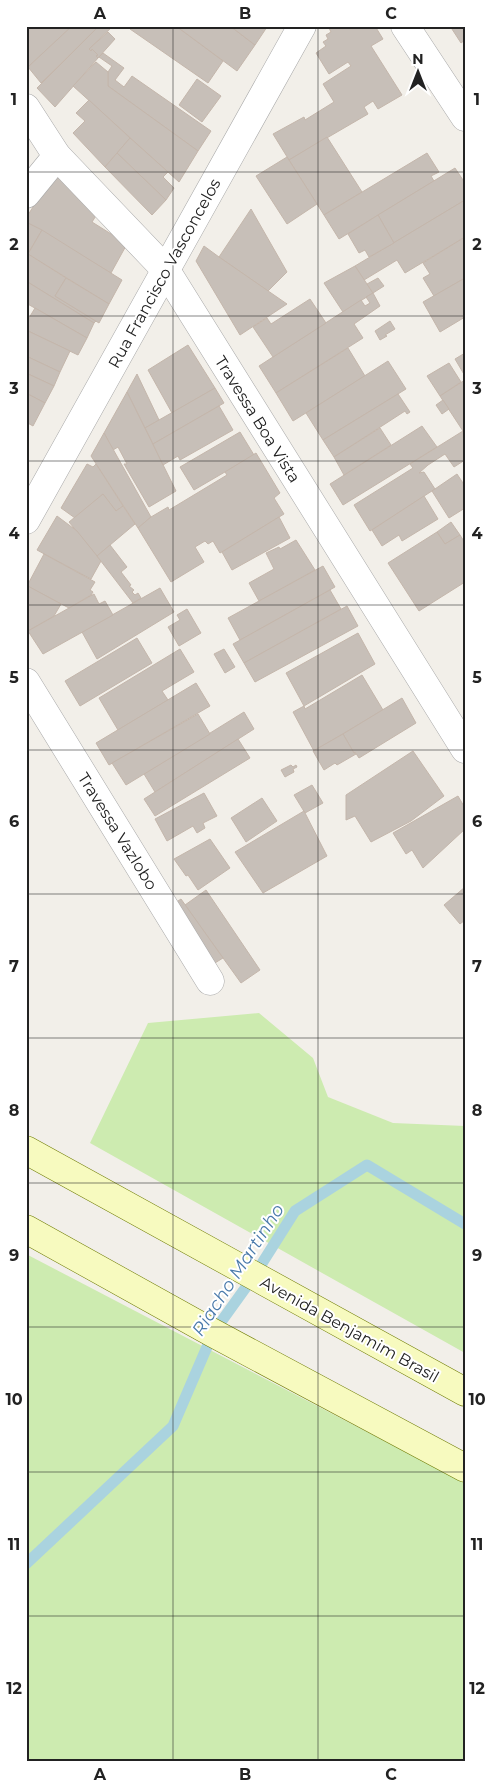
<svg xmlns="http://www.w3.org/2000/svg" width="491" height="1788" viewBox="0 0 491 1788" font-family="Montserrat,sans-serif">
<style>
.grass{fill:#cdebb0}
.lines{fill:none;stroke-linecap:round;stroke-linejoin:round}
.stream{stroke:#aad3df;stroke-width:11}
.building{fill:#c7bfb8;stroke:#c4b6ab}
.minor-casing{stroke:#a9a9a9;stroke-width:29}
.secondary-casing{stroke:#707d05;stroke-width:29}
.minor{stroke:#fff;stroke-width:28}
.secondary{stroke:#f7fabf;stroke-width:28}
.grid{fill:none;stroke:#222;stroke-width:1;stroke-opacity:0.55}
.labels{text-anchor:middle;stroke-width:4;stroke-linejoin:round;paint-order:stroke}
.street-label{font-size:16px;fill:#222;stroke:#fff}
.water-label{font-size:18px;font-style:italic;fill:#4a7aab;stroke:#fff}
.neatline{fill:none;stroke:#222;stroke-width:2}
.grid-label{font-size:16px;text-anchor:middle;font-weight:bold;fill:#222}
</style>
<rect width="100%" height="100%" fill="#f2efe9"/>
<!-- grass -->
<g class="grass">
<path d="M259,1013L313,1058L328,1097L393,1123L465,1126V1353L90,1143L148,1023Z"/>
<path d="M26,1254L465,1483V1762H26Z"/>
</g>
<g class="lines">
<!-- stream -->
<path class="stream" d="M26,1564L173,1426L213,1333L254,1276L295,1211L367,1165L465,1224"/>
</g>
<!-- building -->
<g class="building">
<path d="M29,26H72L28,67L26,65V29Z"/>
<path d="M72,26H99L41,83L28,67Z"/>
<path d="M99,26H113L89,49L91,51L92,49L98,55L96,56L98,58L55,107L37,88Z"/>
<path d="M132,26H176L223,61L208,83L130,29Z"/>
<path d="M176,26H230L255,45L237,71Z"/>
<path d="M230,26H266L267,27L255,45Z"/>
<path d="M328,26H375L383,39L371,46L402,95L378,109L373,101L364,107L368,114L289,160L273,134L304,117L305,120L334,102L323,84L351,66L348,62L329,74L316,53L326,46L323,42L328,39L326,35L331,32Z"/>
<path d="M450,26H465V40L461,43Z"/>
<path d="M108,32L115,39L98,58L96,56L98,55L92,49L91,51L89,49Z"/>
<path d="M103,53L124,68L115,80L124,87L132,76L211,131L198,151L108,86V72L112,66L99,57Z"/>
<path d="M96,62L108,72V86L198,151L179,182L73,86Z"/>
<path d="M197,79L221,96L202,122L179,105Z"/>
<path d="M89,100L130,138L105,167L73,133L85,121L76,113Z"/>
<path d="M327,137L362,192L324,215L289,160Z"/>
<path d="M130,138L168,172L163,177L174,188L166,200L117,153Z"/>
<path d="M117,153L166,200L152,215L105,167Z"/>
<path d="M427,153L439,172L431,176L434,181L339,239L324,215Z"/>
<path d="M287,157L317,204L287,224L256,176Z"/>
<path d="M455,168L465,183V200L394,243L378,215Z"/>
<path d="M56,171L99,211L92,222L127,244L111,273L26,222V218Z"/>
<path d="M465,200V237L405,273L397,260L364,280L355,266Z"/>
<path d="M251,209L287,272L268,291L219,257Z"/>
<path d="M378,215L394,243L369,257L365,250L359,253L348,234Z"/>
<path d="M26,222L42,230L26,257Z"/>
<path d="M42,230L122,280L109,304L28,254Z"/>
<path d="M465,237V278L434,296L423,278L430,274L423,263Z"/>
<path d="M204,246L219,257L287,304L240,335L196,261Z"/>
<path d="M28,254L66,278L55,296L96,321L94,323L26,281V257Z"/>
<path d="M355,266L373,293L343,312L324,283Z"/>
<path d="M66,278L109,304L99,323L55,296Z"/>
<path d="M378,278L384,286L373,293L367,284Z"/>
<path d="M465,278V317L440,332L423,302Z"/>
<path d="M26,281L94,323L87,338L26,303Z"/>
<path d="M373,293L380,306L354,324L363,338L276,393L259,366L361,300L365,306L370,303L366,297Z"/>
<path d="M310,299L326,323L273,357L253,327L267,318L271,324Z"/>
<path d="M35,308L87,338L78,355L26,330V323Z"/>
<path d="M390,321L395,329L385,335L387,336L380,340L375,331Z"/>
<path d="M26,330L70,351L60,372L26,356Z"/>
<path d="M188,345L215,388L172,413L148,370Z"/>
<path d="M348,348L365,376L293,421L276,393Z"/>
<path d="M465,353V376L455,359Z"/>
<path d="M26,356L60,372L54,386L26,373Z"/>
<path d="M388,361L406,389L323,440L306,413Z"/>
<path d="M449,363L461,382L440,396L427,376Z"/>
<path d="M26,373L54,386L45,403L26,393Z"/>
<path d="M137,374L159,420L145,428L127,392Z"/>
<path d="M465,380V430L463,431L440,396Z"/>
<path d="M215,388L224,403L153,444L145,428Z"/>
<path d="M127,392L176,491L149,507L124,464H127L118,447L113,450L104,433Z"/>
<path d="M26,393L45,403L33,426L26,422Z"/>
<path d="M398,394L410,412L407,414L405,411L334,457L323,440Z"/>
<path d="M443,400L449,409L442,414L436,405Z"/>
<path d="M219,406L233,430L180,460L178,456L163,465L153,444Z"/>
<path d="M422,426L437,447L343,505L330,484Z"/>
<path d="M380,428L391,445L344,475L334,457Z"/>
<path d="M463,431L465,460L454,467L445,454L428,465L419,473L424,472L435,489L370,531L354,505L413,468L410,464Z"/>
<path d="M240,432L254,455L194,490L180,467Z"/>
<path d="M104,433L151,517L138,528L91,456Z"/>
<path d="M256,453L280,493L274,498L284,514L220,553L213,541L208,544L205,541L195,547L204,562L171,582L138,528L151,517L168,507L169,510L227,475L225,472Z"/>
<path d="M87,464L93,467L96,464L123,506L116,511L103,494L75,518L61,508Z"/>
<path d="M457,474L465,486V508L449,518L432,491Z"/>
<path d="M103,494L116,511L123,506L135,524L97,556L69,522Z"/>
<path d="M424,496L438,519L402,541L399,535L382,546L372,530Z"/>
<path d="M57,516L77,531L101,561L91,579L37,550Z"/>
<path d="M279,517L290,538L232,570L222,552Z"/>
<path d="M451,522L460,535L445,544L437,532Z"/>
<path d="M437,532L445,544L460,535L465,543V582L419,611L388,563Z"/>
<path d="M296,540L315,570L259,601L249,583L274,569L266,553L279,547L280,549Z"/>
<path d="M110,545L127,567L121,572L131,585L129,586L134,590L132,592L135,595L138,593L141,598L133,603L97,556Z"/>
<path d="M44,554L95,582L90,590L93,592L91,595L69,608L27,586Z"/>
<path d="M323,566L335,587L240,640L228,618Z"/>
<path d="M26,585L61,604L54,616L28,631L26,628Z"/>
<path d="M160,588L174,612L97,659L82,632Z"/>
<path d="M330,590L341,609L244,663L233,644Z"/>
<path d="M94,594L99,604L105,601L113,615L43,654L28,631Z"/>
<path d="M347,606L358,626L255,682L244,663Z"/>
<path d="M187,609L201,633L179,646L168,627L180,620L177,615Z"/>
<path d="M358,633L375,664L304,706L286,673Z"/>
<path d="M137,638L152,663L80,706L65,681Z"/>
<path d="M180,649L194,672L162,691L168,700L118,730L99,698Z"/>
<path d="M224,649L235,667L225,673L214,654Z"/>
<path d="M362,675L383,710L314,751L293,712L304,706L305,709Z"/>
<path d="M196,683L210,706L109,765L96,743Z"/>
<path d="M402,698L416,723L359,758L355,752L354,753L343,734Z"/>
<path d="M244,712L254,729L155,792L144,774Z"/>
<path d="M198,714L210,734L126,785L112,763Z"/>
<path d="M343,734L354,753L356,754L337,765L335,763L324,770L313,751Z"/>
<path d="M238,739L250,758L155,816L144,799Z"/>
<path d="M413,751L444,796L411,821L371,842L355,816L346,820V795Z"/>
<path d="M291,765L293,767L296,765L297,767L293,769L294,772L285,777L281,770Z"/>
<path d="M312,785L323,803L305,813L294,795Z"/>
<path d="M204,793L217,816L203,823L205,828L197,833L193,826L167,841L155,819Z"/>
<path d="M458,796L465,808V829L423,868L412,850L406,854L393,833Z"/>
<path d="M262,798L277,821L246,842L231,818Z"/>
<path d="M304,811L327,856L263,893L235,852Z"/>
<path d="M210,839L230,868L198,890L188,875L186,876L174,859Z"/>
<path d="M465,887V920L460,924L444,905Z"/>
<path d="M206,890L260,970L241,983L185,905Z"/>
<path d="M181,899L223,958L210,966L169,907Z"/>
</g>
<g class="lines">
<defs>
<g id="minor">
<path d="M405,26L465,117"/>
<path d="M26,108L57,156L165,269L465,749"/>
<path d="M26,194L57,156"/>
<path d="M26,520L302,26"/>
<path d="M26,682L210,981"/>
</g>
<g id="secondary">
<path d="M26,1150L465,1392"/>
<path d="M26,1229L213,1333L465,1468"/>
</g>
</defs>
<!-- minor casing -->
<use href="#minor" class="minor-casing"/>
<!-- secondary casing -->
<use href="#secondary" class="secondary-casing"/>
<!-- minor -->
<use href="#minor" class="minor"/>
<!-- secondary -->
<use href="#secondary" class="secondary"/>
</g>
<!-- grid -->
<path class="grid" d="M173,26V1762M318,26V1762M26,172H465M26,316H465M26,461H465M26,605H465M26,750H465M26,894H465M26,1038H465M26,1183H465M26,1327H465M26,1472H465M26,1616H465"/>
<g class="labels">
<!-- street labels -->
<g class="street-label">
<text transform="translate(164 273) rotate(-61)" y="6">Rua Francisco Vasconcelos</text>
<text transform="translate(258 419) rotate(58)" y="6">Travessa Boa Vista</text>
<text transform="translate(118 831) rotate(58)" y="6">Travessa Vazlobo</text>
<text transform="translate(350 1329) rotate(29)" y="6">Avenida Benjamim Brasil</text>
</g>
<!-- water labels -->
<g class="water-label">
<text transform="translate(238 1270) rotate(-57)" y="6">Riacho Martinho</text>
</g>
</g>
<!-- border -->
<rect width="491" height="1788" fill="none" stroke="#ffffff" stroke-width="55"/>
<!-- north arrow -->
<g transform="translate(418 72)" stroke="#ffffff" stroke-width="4" paint-order="stroke">
<path d="M0-4L9 19L0 12L-9 19Z" fill="#222222"/>
<text y="-8" font-size="14" font-weight="bold" text-anchor="middle" fill="#222222">N</text>
</g>
<rect x="28" y="28" width="436" height="1732" class="neatline"/>
<g class="grid-label">
<text x="100" y="19">A</text>
<text x="245" y="19">B</text>
<text x="391" y="19">C</text>
<text x="14" y="105">1</text>
<text x="477" y="105">1</text>
<text x="14" y="250">2</text>
<text x="477" y="250">2</text>
<text x="14" y="394">3</text>
<text x="477" y="394">3</text>
<text x="14" y="539">4</text>
<text x="477" y="539">4</text>
<text x="14" y="683">5</text>
<text x="477" y="683">5</text>
<text x="14" y="827">6</text>
<text x="477" y="827">6</text>
<text x="14" y="972">7</text>
<text x="477" y="972">7</text>
<text x="14" y="1116">8</text>
<text x="477" y="1116">8</text>
<text x="14" y="1261">9</text>
<text x="477" y="1261">9</text>
<text x="14" y="1405">10</text>
<text x="477" y="1405">10</text>
<text x="14" y="1550">11</text>
<text x="477" y="1550">11</text>
<text x="14" y="1694">12</text>
<text x="477" y="1694">12</text>
<text x="100" y="1780">A</text>
<text x="245" y="1780">B</text>
<text x="391" y="1780">C</text>
</g>
</svg>
